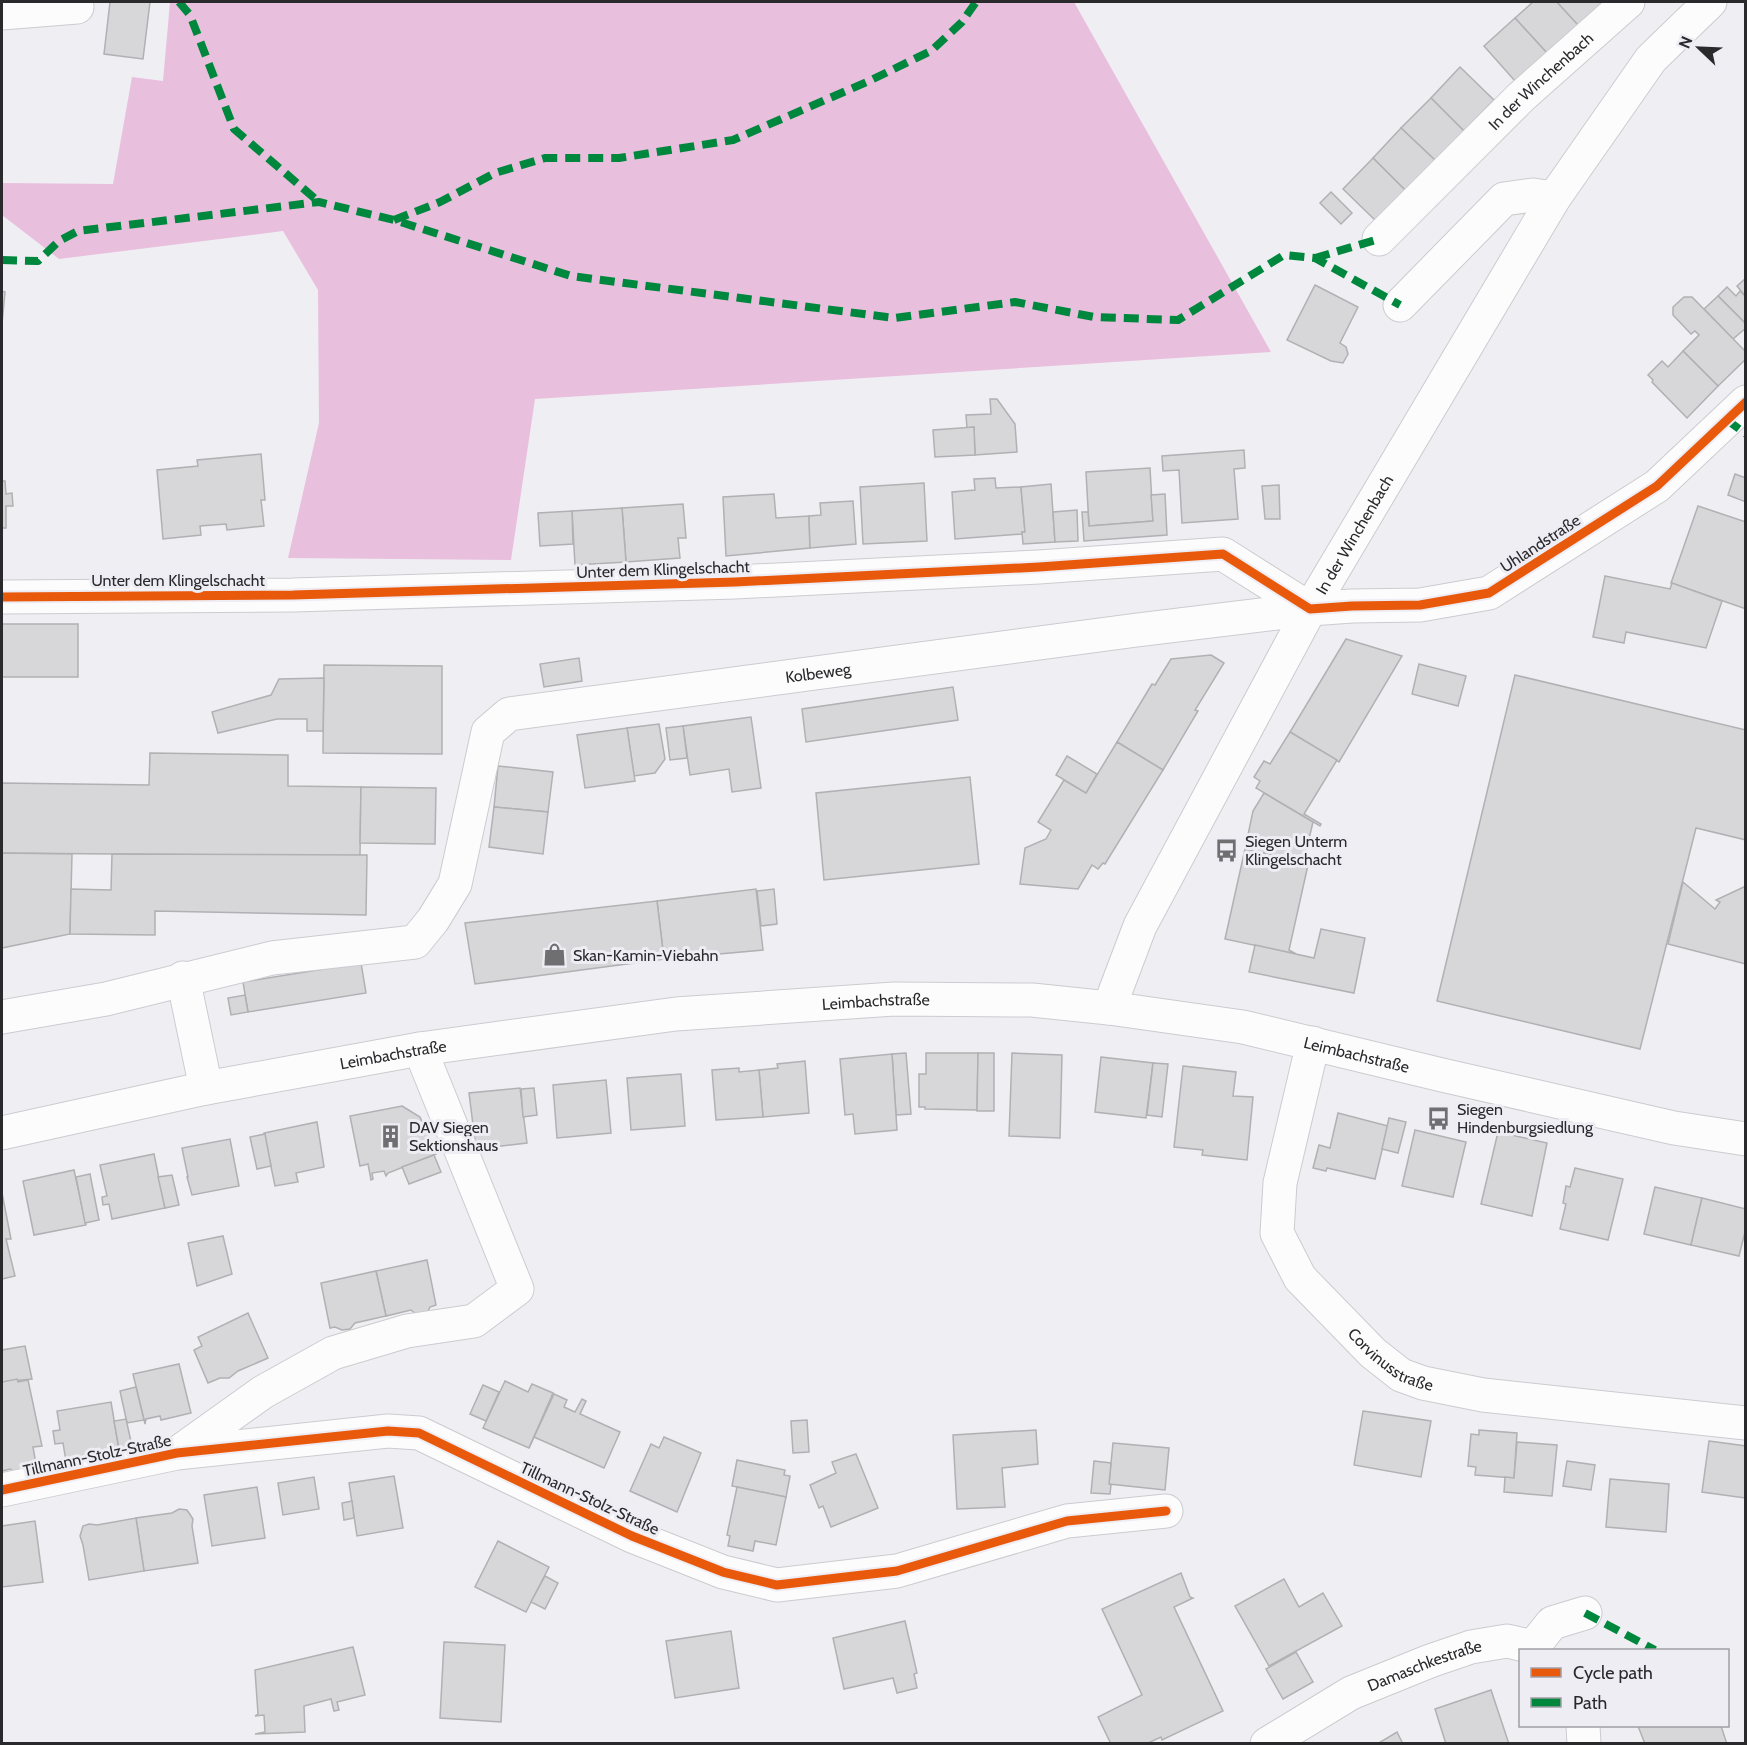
<svg xmlns="http://www.w3.org/2000/svg" width="1747" height="1745" viewBox="0 0 1747 1745" font-family="Cabin,sans-serif">
<style>
.forest{fill:#e9bfde}
.building{fill:#d7d6d9;stroke:#b1b0b3;stroke-width:1.5}
.lines{fill:none;stroke-linecap:round;stroke-linejoin:round}
.minor-casing{stroke:#cccbcf;stroke-width:35}
.major-casing{stroke:#cccbcf;stroke-width:35}
.minor{stroke:#fdfcfd;stroke-width:33}
.major{stroke:#fdfcfd;stroke-width:33}
.quiet{stroke:#00873e;stroke-width:8;stroke-dasharray:15 8;stroke-linecap:butt}
.cycleway-casing{stroke:#eeedf4;stroke-width:13}
.cycleway{stroke:#e8590c;stroke-width:9}
.labels{text-anchor:middle;stroke-width:6;stroke-linejoin:round;paint-order:stroke}
.street-label{font-size:16px;fill:#2a2a2c;stroke:#eeedf4}
.poi-label{font-size:16px;fill:#2a2a2c;stroke:#eeedf4;text-anchor:start}
</style>
<rect width="100%" height="100%" fill="#efeef3"/>
<!-- forest -->
<path class="forest" d="M170,2H1074L1271,352L535,399L511,560L288,558L319,423L318,290L283,231L59,259L2,215V183L113,184L132,77L163,81Z"/>
<!-- building -->
<g class="building">
<path d="M110,2H150L143,59L104,54Z"/>
<path d="M1533,2H1557L1579,26L1547,53L1515,18Z"/>
<path d="M1557,2H1604L1579,26Z"/>
<path d="M1515,18L1547,53L1515,81L1484,46Z"/>
<path d="M1460,67L1494,100L1464,131L1431,98Z"/>
<path d="M1431,98L1464,131L1437,162L1401,128Z"/>
<path d="M1401,128L1437,162L1406,191L1373,158Z"/>
<path d="M1373,158L1406,191L1377,222L1343,189Z"/>
<path d="M1331,192L1352,213L1341,224L1320,203Z"/>
<path d="M1746,278V297L1737,286Z"/>
<path d="M1315,285L1358,307L1340,343L1346,347L1348,354L1343,363L1331,361L1287,340Z"/>
<path d="M1727,287L1736,296L1740,291L1746,297V324L1718,296Z"/>
<path d="M2,291L5,292L2,324Z"/>
<path d="M1718,296L1746,324V328L1733,339L1704,309Z"/>
<path d="M1684,297H1692L1746,352V359L1718,386L1683,351L1699,335L1695,331L1691,334L1673,315V307Z"/>
<path d="M1683,351L1718,386L1687,418L1652,382L1653,380L1648,375L1662,361L1668,367Z"/>
<path d="M990,399H997L1015,424L1017,452L975,455L974,427L967,428L966,415L991,414Z"/>
<path d="M974,427L975,455L935,457L933,430Z"/>
<path d="M1244,450L1245,468L1234,469L1238,519L1182,523L1179,470L1163,471L1162,456Z"/>
<path d="M261,454L265,500H261L264,526L227,530L226,524L200,526L201,535L163,539L157,470L198,466L197,460Z"/>
<path d="M1150,468L1153,521L1089,526L1086,472Z"/>
<path d="M1735,474L1746,478V502L1728,495Z"/>
<path d="M995,478L996,488L1021,487L1025,532H1022V534L955,539L952,492L975,490L974,479Z"/>
<path d="M2,481H5L6,494L12,493L13,506H6V528H2Z"/>
<path d="M924,483L927,541L863,544L860,487Z"/>
<path d="M1051,484L1055,542L1023,544L1022,532H1025L1021,487Z"/>
<path d="M1279,485L1280,519H1265L1262,486Z"/>
<path d="M774,494L776,518L809,516L810,548L726,556L723,497Z"/>
<path d="M1165,494L1167,535L1084,541L1082,512H1088L1089,526L1153,521L1151,495Z"/>
<path d="M853,501L856,544L810,548L809,516L821,515L820,503Z"/>
<path d="M683,504L686,538H678L680,558L626,562L622,508Z"/>
<path d="M1698,506L1746,522V609L1671,583Z"/>
<path d="M622,508L626,562L575,565L572,511Z"/>
<path d="M1077,510L1078,541L1055,542L1053,512Z"/>
<path d="M572,511L573,544L540,546L538,513Z"/>
<path d="M1605,576L1670,589L1672,583L1722,601L1706,648L1626,632L1624,643L1593,637Z"/>
<rect x="2" y="624" width="76" height="53"/>
<path d="M1346,639L1402,656L1339,762L1290,732Z"/>
<path d="M1211,655L1224,663L1195,710L1198,711L1163,770L1117,742L1152,684L1155,685L1171,659Z"/>
<path d="M579,658L582,681L544,687L540,664Z"/>
<path d="M1419,664L1466,676L1458,706L1412,694Z"/>
<path d="M324,665L442,666V754L323,753Z"/>
<path d="M1515,675L1746,730V840L1696,828L1640,1049L1437,1001Z"/>
<path d="M324,678L323,731H307V719H277L218,733L212,712L271,695L279,679Z"/>
<path d="M953,687L958,720L806,742L802,709Z"/>
<path d="M751,717L761,788L732,792L729,769L690,775L683,726Z"/>
<path d="M659,724L665,759L655,773L634,776L627,728Z"/>
<path d="M683,726L687,758L670,760L666,728Z"/>
<path d="M627,728L635,781L585,788L577,735Z"/>
<path d="M1290,732L1337,760L1304,814L1321,824L1320,826L1256,788L1260,781L1254,777L1264,761L1270,764Z"/>
<path d="M1117,742L1163,770L1105,864L1103,863L1098,869L1092,865L1078,889L1020,884L1025,848L1046,839L1051,830L1038,822L1064,780L1086,793Z"/>
<path d="M150,753L288,755V786L361,787L360,856L2,853V783L149,785Z"/>
<path d="M1067,756L1097,774L1086,793L1056,775Z"/>
<path d="M498,766L553,772L548,812L494,807Z"/>
<path d="M970,777L979,864L824,880L816,793Z"/>
<path d="M361,787L436,788L435,844L360,843Z"/>
<path d="M1264,793L1313,822L1304,860L1312,862L1311,863L1245,849L1253,811Z"/>
<path d="M494,807L548,812L543,854L489,847Z"/>
<path d="M1245,849L1315,864L1308,865L1289,950L1296,954L1225,939Z"/>
<path d="M2,853L72,854L70,934L2,948Z"/>
<path d="M112,854L367,855L366,915L155,911V935L70,934L71,889L111,890Z"/>
<path d="M1683,882L1715,909L1720,902L1716,900L1746,886V964L1668,944Z"/>
<path d="M756,889L763,950L664,959L657,901Z"/>
<path d="M774,889L777,924L761,926L757,891Z"/>
<path d="M657,901L664,959L475,984L465,923Z"/>
<path d="M1321,929L1365,938L1354,993L1249,972L1255,945L1314,958Z"/>
<path d="M361,963L366,993L248,1012L243,982Z"/>
<path d="M245,995L248,1012L231,1015L228,998Z"/>
<path d="M906,1053L911,1114L896,1115L892,1054Z"/>
<path d="M926,1053H978L977,1110L925,1109V1107H919V1074H926Z"/>
<path d="M978,1053H994V1111H977Z"/>
<path d="M1012,1053L1062,1055L1060,1138L1009,1136Z"/>
<path d="M892,1054L897,1130L855,1134L853,1114L845,1115L840,1059Z"/>
<path d="M1101,1057L1153,1063L1146,1118L1095,1112Z"/>
<path d="M805,1061L809,1113L763,1117L759,1070L778,1068L777,1064Z"/>
<path d="M1153,1063L1168,1064L1162,1117L1147,1115Z"/>
<path d="M1183,1066L1236,1072L1233,1096L1253,1097L1247,1160L1202,1155L1203,1150L1174,1147Z"/>
<path d="M739,1068V1072L759,1070L763,1117L716,1120L712,1070Z"/>
<path d="M681,1074L685,1126L631,1130L627,1078Z"/>
<path d="M606,1080L611,1133L557,1138L553,1085Z"/>
<path d="M520,1088L527,1143L476,1149L469,1093Z"/>
<path d="M534,1088L537,1115L523,1117L521,1089Z"/>
<path d="M402,1106L420,1117L436,1154L388,1173L386,1176L384,1171L372,1173L373,1179L371,1180L368,1164L360,1166L350,1116Z"/>
<path d="M1338,1113L1388,1126L1375,1179L1327,1168L1326,1171L1313,1168L1319,1145L1330,1148Z"/>
<path d="M1389,1118L1406,1122L1398,1153L1382,1149Z"/>
<path d="M317,1122L324,1167L296,1173L298,1182L275,1186L264,1133Z"/>
<path d="M1415,1130L1466,1142L1453,1197L1402,1186Z"/>
<path d="M1498,1132L1547,1143L1532,1216L1481,1204Z"/>
<path d="M265,1134L271,1166L257,1169L250,1137Z"/>
<path d="M230,1139L239,1186L192,1195L187,1177H188L182,1148Z"/>
<path d="M154,1154L165,1208L112,1219L109,1204L103,1205L102,1197L107,1196L100,1165Z"/>
<path d="M434,1155L441,1172L409,1184L402,1167Z"/>
<path d="M1575,1168L1623,1179L1608,1240L1560,1229L1566,1204L1563,1203L1566,1186L1570,1187Z"/>
<path d="M74,1170L86,1225L34,1235L23,1181Z"/>
<path d="M90,1174L99,1220L85,1223L76,1177Z"/>
<path d="M172,1175L179,1205L165,1208L158,1177Z"/>
<path d="M1655,1187L1702,1198L1691,1245L1644,1234Z"/>
<path d="M2,1193L11,1239H6L15,1276L2,1279Z"/>
<path d="M1702,1198L1746,1209V1228L1739,1256L1691,1245Z"/>
<path d="M223,1236L232,1274L197,1286L188,1243Z"/>
<path d="M427,1260L436,1305L430,1307L427,1313L417,1315L411,1310L386,1316L376,1271Z"/>
<path d="M376,1271L386,1316L355,1323L350,1329L342,1330L335,1327L330,1328L321,1283Z"/>
<path d="M248,1313L268,1358L238,1371L229,1378H220L208,1383L194,1350L202,1346L198,1337Z"/>
<path d="M25,1346L32,1379L2,1382V1350Z"/>
<path d="M179,1364L191,1413L161,1420L160,1416L146,1419L145,1424L133,1374Z"/>
<path d="M17,1379L18,1382L28,1380L42,1446L33,1447L36,1464L32,1468L14,1472L10,1469L2,1471V1382Z"/>
<path d="M505,1381L528,1392L532,1384L553,1393L529,1448L483,1428Z"/>
<path d="M483,1385L499,1392L486,1421L470,1414Z"/>
<path d="M136,1387L144,1420L127,1423L120,1391Z"/>
<path d="M554,1394L567,1400L564,1407L575,1412L582,1399L586,1401L580,1414L620,1432L604,1468L534,1437L529,1448Z"/>
<path d="M111,1402L119,1449L66,1461L63,1443L55,1444L53,1431L60,1430L57,1411Z"/>
<path d="M1363,1411L1431,1421L1421,1477L1354,1465Z"/>
<path d="M126,1419L132,1446L119,1449L114,1421Z"/>
<path d="M807,1420L809,1452L793,1453L791,1421Z"/>
<path d="M1036,1430L1038,1464L1002,1468L1005,1507L957,1509L953,1435Z"/>
<path d="M1479,1430L1517,1433L1514,1478L1475,1475L1476,1467L1468,1466L1471,1434L1479,1435Z"/>
<path d="M664,1437L701,1453L677,1512L630,1491L651,1444L659,1448Z"/>
<path d="M1709,1441L1746,1446L1745,1498L1702,1492Z"/>
<path d="M1517,1442L1557,1445L1552,1496L1504,1492L1505,1477L1514,1478Z"/>
<path d="M1113,1443L1169,1448L1165,1490L1109,1484Z"/>
<path d="M856,1454L878,1508L831,1527L823,1506L819,1508L810,1485L836,1473L832,1462Z"/>
<path d="M737,1460L785,1470L784,1475L790,1476L786,1497L732,1486Z"/>
<path d="M1094,1461L1111,1463L1109,1484L1111,1485L1110,1494L1091,1493Z"/>
<path d="M1567,1461L1595,1465L1591,1490L1563,1486Z"/>
<path d="M394,1476L403,1528L357,1536L349,1483Z"/>
<path d="M314,1477L319,1509L283,1515L278,1483Z"/>
<path d="M1610,1479L1669,1484L1666,1532L1606,1527Z"/>
<path d="M257,1487L265,1538L212,1546L204,1495Z"/>
<path d="M737,1487L786,1497L776,1545L755,1541L753,1551L728,1546L730,1536L727,1535Z"/>
<path d="M352,1501L354,1518L344,1520L342,1503Z"/>
<path d="M179,1509L187,1510L193,1519L192,1526L198,1563L144,1571L136,1518L172,1513Z"/>
<path d="M136,1518L144,1571L89,1580L83,1545L80,1536L83,1526L89,1524L97,1525Z"/>
<path d="M35,1521L43,1582L2,1587V1526Z"/>
<path d="M498,1541L549,1567L526,1612L475,1587Z"/>
<path d="M1181,1573L1190,1597L1193,1598L1174,1607L1223,1711L1162,1740L1161,1737L1146,1744H1111L1098,1717L1142,1695L1102,1609Z"/>
<path d="M545,1576L558,1583L545,1609L531,1602Z"/>
<path d="M1284,1579L1299,1607L1323,1593L1342,1626L1269,1666L1235,1606Z"/>
<path d="M905,1621L917,1673L914,1674L917,1688L897,1693L893,1678L844,1689L833,1638Z"/>
<path d="M731,1631L739,1688L675,1698L666,1641Z"/>
<path d="M444,1642L505,1645L501,1722L440,1718Z"/>
<path d="M353,1647L365,1695L337,1702L339,1710L334,1711L331,1699L304,1706L305,1732L255,1734L265,1732L264,1715L255,1716L258,1714L255,1670Z"/>
<path d="M1296,1652L1313,1682L1283,1699L1266,1669Z"/>
<path d="M1491,1690L1509,1744H1446L1435,1709Z"/>
<path d="M1638,1726H1721L1727,1744H1645Z"/>
<path d="M1397,1732L1403,1744H1377Z"/>
</g>
<g class="lines">
<defs>
<g id="minor">
<path d="M2,13L77,7"/>
<path id="s1" d="M1379,239L1521,97L1628,2"/>
<path d="M1400,305L1504,199L1533,195L1554,198"/>
<path d="M2,597L293,595L735,582L1039,567L1223,554L1310,609"/>
<path d="M183,978L206,1088"/>
<path id="s2" d="M1109,1008L1140,926L1310,609L1554,198L1651,59L1710,2"/>
<path id="s3" d="M2,1017L106,999L272,958L415,942L433,920L455,884L488,732L509,714L1137,630L1310,609L1352,606L1420,605L1489,593L1657,486L1746,402"/>
<path id="s4" d="M1313,1043L1280,1183L1277,1233L1300,1278L1373,1353L1401,1375L1423,1383L1483,1395L1746,1423"/>
<path d="M179,1452L263,1392L333,1353L407,1331L474,1321L517,1289L420,1049"/>
<path d="M2,1490L177,1453L388,1431L419,1433L632,1536L723,1572L777,1585L897,1571L1067,1521L1166,1511"/>
<path d="M1583,1726L1584,1744"/>
<path id="s5" d="M1267,1744L1351,1693L1430,1661L1471,1647L1507,1641L1533,1647L1552,1623L1585,1613"/>
</g>
<g id="major">
<path id="s6" d="M2,1133L206,1088L420,1049L676,1014L894,999L1032,1000L1109,1008L1243,1027L1442,1075L1674,1128L1746,1139"/>
</g>
</defs>
<!-- minor casing -->
<use href="#minor" class="minor-casing"/>
<!-- major casing -->
<use href="#major" class="major-casing"/>
<!-- minor -->
<use href="#minor" class="minor"/>
<!-- major -->
<use href="#major" class="major"/>
<!-- quiet -->
<g class="quiet">
<path d="M179,2L190,15L234,129L319,202"/>
<path d="M394,220L440,202L495,173L545,158H619L733,140L869,81L931,51L962,22L976,2"/>
<path d="M1315,258L1379,239"/>
<path d="M2,260L38,261L59,241L78,231L319,202L394,220L571,276L894,318L1015,302L1094,317L1178,320L1284,255L1315,258L1400,305"/>
<path d="M1727,420L1746,434"/>
<path d="M1585,1613L1655,1650"/>
</g>
<defs>
<g id="cycleway">
<path d="M2,597L293,595L735,582L1039,567L1223,554L1310,609L1352,606L1420,605L1489,593L1657,486L1746,402"/>
<path d="M2,1490L177,1453L388,1431L419,1433L632,1536L723,1572L777,1585L897,1571L1067,1521L1166,1511"/>
</g>
</defs>
<!-- cycleway casing -->
<use href="#cycleway" class="cycleway-casing"/>
<!-- cycleway -->
<use href="#cycleway" class="cycleway"/>
</g>
<!-- icons -->
<defs>
<symbol id="bus-bare" viewBox="-9 -9 18 18"><path d="M-5-6H5V4H4V6H2V4H-2V6H-4V4H-5ZM-3.5-4V0h7V-4ZM-3.5 1.2v1.5H-2V1.2ZM2 1.2v1.5H3.5V1.2Z" fill="#6f6f72" stroke="#eeedf4" stroke-width="2.5" paint-order="stroke"/></symbol>
<symbol id="shop-bare" viewBox="-9 -9 18 18"><path d="M-5-2.5h2.3a2.7 3.5 0 0 1 5.4 0H5L5.5 6h-11ZM-1.5-2.5h3a1.5 2.3 0 0 0-3 0Z" fill="#6f6f72" stroke="#eeedf4" stroke-width="2.5" paint-order="stroke"/></symbol>
<symbol id="building-bare" viewBox="-9 -9 18 18"><path d="M-4-6H4V6H1V3H-1V6H-4ZM-2.5-4.3h1.7v1.8h-1.7ZM.8-4.3h1.7v1.8H.8ZM-2.5-1h1.7V.8h-1.7ZM.8-1h1.7V.8H.8Z" fill="#6f6f72" stroke="#eeedf4" stroke-width="2.5" paint-order="stroke"/></symbol>
</defs>
<g fill-rule="evenodd">
<use href="#bus-bare" x="1210" y="834" width="33" height="33"/>
<use href="#shop-bare" x="538" y="938" width="33" height="33"/>
<use href="#bus-bare" x="1422" y="1102" width="33" height="33"/>
<use href="#building-bare" x="374" y="1120" width="33" height="33"/>
</g>
<g class="labels">
<!-- street labels -->
<g class="street-label">
<text dy="6" stroke="none"><textPath href="#s1" startOffset="226">In der Winchenbach</textPath></text>
<text dy="6" stroke="none"><textPath href="#s2" startOffset="534">In der Winchenbach</textPath></text>
<text transform="translate(1540 543) rotate(-33)" y="6">Uhlandstraße</text>
<text transform="translate(663 569) rotate(-2)" y="6">Unter dem Klingelschacht</text>
<text x="178" y="586">Unter dem Klingelschacht</text>
<text dy="6" stroke="none"><textPath href="#s3" startOffset="986">Kolbeweg</textPath></text>
<text dy="6" stroke="none"><textPath href="#s6" startOffset="885">Leimbachstraße</textPath></text>
<text dy="6" stroke="none"><textPath href="#s6" startOffset="1371">Leimbachstraße</textPath></text>
<text dy="6" stroke="none"><textPath href="#s6" startOffset="399">Leimbachstraße</textPath></text>
<text dy="6" stroke="none"><textPath href="#s4" startOffset="368">Corvinusstraße</textPath></text>
<text transform="translate(97 1455) rotate(-12)" y="6">Tillmann-Stolz-Straße</text>
<text transform="translate(590 1498) rotate(25)" y="6">Tillmann-Stolz-Straße</text>
<text dy="6" stroke="none"><textPath href="#s5" startOffset="177">Damaschkestraße</textPath></text>
</g>
<!-- poi labels -->
<g class="poi-label">
<text x="1245" y="847">Siegen Unterm<tspan x="1245" dy="18">Klingelschacht</tspan></text>
<text x="573" y="961">Skan-Kamin-Viebahn</text>
<text x="1457" y="1115">Siegen<tspan x="1457" dy="18">Hindenburgsiedlung</tspan></text>
<text x="409" y="1133">DAV Siegen<tspan x="409" dy="18">Sektionshaus</tspan></text>
</g>
</g>
<!-- border -->
<rect width="1747" height="1745" fill="none" stroke="#2a2a2c" stroke-width="6"/>
<!-- legend -->
<rect x="1519" y="1649" width="210" height="78" fill="#eeedf4" stroke="#a09fa4" stroke-width="1.5"/>
<rect x="1531" y="1668" width="30" height="9" fill="#e8590c" stroke="#a09fa4" stroke-width="1.5"/>
<text x="1573" y="1679" font-size="18" fill="#2a2a2c">Cycle path</text>
<rect x="1531" y="1698" width="30" height="9" fill="#00873e" stroke="#a09fa4" stroke-width="1.5"/>
<text x="1573" y="1709" font-size="18" fill="#2a2a2c">Path</text>
<!-- north arrow -->
<g transform="translate(1699 48) rotate(293)" stroke="#eeedf4" stroke-width="4.5" paint-order="stroke">
<path d="M0-4.5L10 22L0 15L-10 22Z" fill="#2a2a2c"/>
<text y="-9" font-size="16" font-weight="bold" text-anchor="middle" fill="#2a2a2c">N</text>
</g>
</svg>
